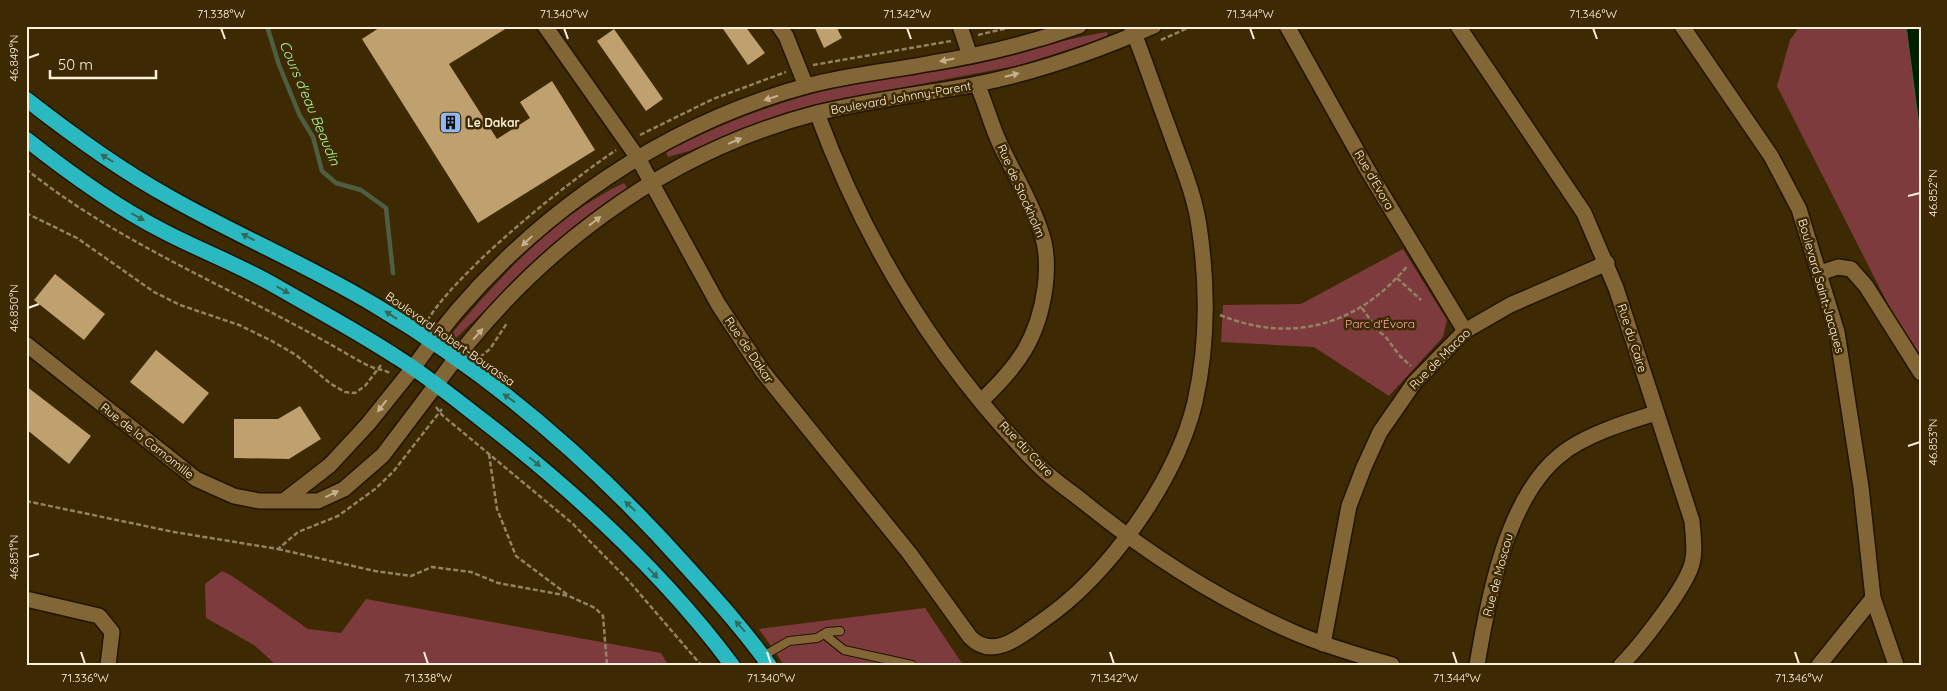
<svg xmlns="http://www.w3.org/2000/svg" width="1947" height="691" viewBox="0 0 1947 691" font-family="Quicksand,sans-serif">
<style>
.green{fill:#7d3b3d}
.water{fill:#012000;stroke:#4d5e42}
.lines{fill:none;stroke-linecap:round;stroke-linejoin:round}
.stream{stroke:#4d5e42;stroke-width:4.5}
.building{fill:#bfa16f}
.lane-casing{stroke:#201300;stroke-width:10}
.street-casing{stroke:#201300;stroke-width:18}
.secondary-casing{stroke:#201300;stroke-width:18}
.highway-casing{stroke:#201300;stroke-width:18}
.path{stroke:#938264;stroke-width:2.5;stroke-dasharray:5 2.5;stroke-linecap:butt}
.lane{stroke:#826635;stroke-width:8}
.street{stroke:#826635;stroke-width:15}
.secondary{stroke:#826635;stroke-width:15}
.highway{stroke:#2ab9c0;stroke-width:15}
.oneway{fill:#c6b291}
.oneway2{fill:#346a57}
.ticks{fill:none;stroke:#fdf0dc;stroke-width:2}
.labels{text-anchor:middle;stroke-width:5;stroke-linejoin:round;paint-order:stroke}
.street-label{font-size:12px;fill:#fdf0dc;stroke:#3d2902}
.poi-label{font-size:12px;font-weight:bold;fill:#fdf0dc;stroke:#3d2902;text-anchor:start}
.park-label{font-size:12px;fill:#fbabab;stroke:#3d2902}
.water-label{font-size:14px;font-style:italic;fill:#a8fb94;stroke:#3d2902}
.neatline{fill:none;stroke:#fdf0dc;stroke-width:2}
.ticks-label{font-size:12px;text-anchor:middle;fill:#fdf0dc}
</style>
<rect width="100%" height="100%" fill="#3d2902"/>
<!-- green -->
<g class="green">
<path d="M1800,26H1906L1921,138V357L1893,314L1777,86L1790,40Z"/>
<path d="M1107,32L1108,37L1020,65L821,103L765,120L689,151L668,157L666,152C722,123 779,101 840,87C883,77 928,74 971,65C1017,55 1061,39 1107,32Z"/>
<path d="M624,183L627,188L553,244L456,338L452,333C502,275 554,216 624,183Z"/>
<path d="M1403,249L1447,320L1443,337L1389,396L1314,347L1221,342L1223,305L1301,304Z"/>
<path d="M222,571L232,576L308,629L341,633L366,599L661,653L668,665H276L254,645L206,618L205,584Z"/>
<path d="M925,608L963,665H784L759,629Z"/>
</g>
<!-- water -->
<path class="water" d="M1906,26H1921V138L1920,133Z"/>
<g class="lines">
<!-- stream -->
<path class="stream" d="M267,26L279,65L300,116L313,137L322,171L336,183L361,190L386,208L393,273"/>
</g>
<!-- building -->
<g class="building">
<path d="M382,26H510L449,64L497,139L530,118L520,102L552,81L595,150L478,223L362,39Z"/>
<path d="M721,26H745L765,53L748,65Z"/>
<path d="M814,26H836L842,38L824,48Z"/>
<path d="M614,29L663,99L646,111L597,41Z"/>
<path d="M55,274L105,314L84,340L34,300Z"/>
<path d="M156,350L209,393L183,424L130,382Z"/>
<path d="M26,386L91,436L69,464L26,429Z"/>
<path d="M300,406L321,439L289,459L234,458V419H278Z"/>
</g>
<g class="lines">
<defs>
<g id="lane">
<path d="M824,634L844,650L912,665"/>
<path d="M763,656L789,641L817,638L827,632L840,631"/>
</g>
<g id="street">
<path d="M545,26L638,158L718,304L763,372L910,554L970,637C993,661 1021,636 1042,621C1108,576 1176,481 1195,402C1208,344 1208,285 1199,226C1194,192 1180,161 1169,129C1156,95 1145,60 1131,26"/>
<path d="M779,26L786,36L806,86"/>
<path d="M960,26L970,56"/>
<path d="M1287,26L1367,169L1465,331"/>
<path d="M1458,26L1584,213L1616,288L1692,521C1693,536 1696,553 1691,567C1682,592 1640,646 1621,665"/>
<path d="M977,84C986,104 991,125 1000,144C1015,176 1035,208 1044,242C1047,256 1047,273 1045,288C1038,339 1018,366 981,401"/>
<path d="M817,113C866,246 940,366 1039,466C1053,480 1070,491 1085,503C1148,554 1218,599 1293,632C1325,646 1358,655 1392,665"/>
<path d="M1820,273L1838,267L1851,269L1866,286L1921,373"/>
<path d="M26,344L196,479L234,496L259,501H318L344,489L383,455L436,385"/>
<path d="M285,500L330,465L368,424L413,368"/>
<path d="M26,599L99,616L112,632L108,665"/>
<path d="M1323,644L1349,506L1364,467L1380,432L1414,383L1465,331L1510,305L1607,263"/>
<path d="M1477,665C1488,599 1506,500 1559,456C1582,436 1626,422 1656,413"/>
<path d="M1819,665L1873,598"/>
</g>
<g id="secondary">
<path d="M1682,26L1771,156L1799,209L1837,332L1861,487L1873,598L1896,665"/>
<path d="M413,368C506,234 648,129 806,86C848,75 890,71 932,63C982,55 1031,43 1079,26"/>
<path d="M436,385C529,255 661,153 817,113C870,100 923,94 977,84C1038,72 1097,51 1154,26"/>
</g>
<g id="highway">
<path d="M26,99C72,135 120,170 171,198C238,236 310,266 376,306C493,375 597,466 687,567C716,599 744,630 769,665"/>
<path d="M26,139C69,173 114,206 163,231C201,251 242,266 279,288C319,311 360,333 398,358C427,376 454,398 481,419C573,490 662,571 732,665"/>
</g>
</defs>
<!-- lane casing -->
<use href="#lane" class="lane-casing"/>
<!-- street casing -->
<use href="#street" class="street-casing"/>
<!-- secondary casing -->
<use href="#secondary" class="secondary-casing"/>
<!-- highway casing -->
<use href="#highway" class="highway-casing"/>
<!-- path -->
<g class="path">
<path d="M978,35L1016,26"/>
<path d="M1161,40L1192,26"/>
<path d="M813,65L951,41"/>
<path d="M640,135L713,99L786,72"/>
<path d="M26,169C123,247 241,291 347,354C356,359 364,364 374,368C380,370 386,370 391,374"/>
<path d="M26,213L77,238L154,292L180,305L239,325L270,340L296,355L331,384L345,392L355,393L365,386L381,365"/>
<path d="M1397,278L1421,300"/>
<path d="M1362,308L1378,331L1385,336L1400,356L1411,366"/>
<path d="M1220,315C1293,345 1360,324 1408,265"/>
<path d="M427,321C442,297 462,278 482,258C525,218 568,183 616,150"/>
<path d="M480,357L490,349L507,323"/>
<path d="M436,407L442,415L572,523L628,580L701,665"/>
<path d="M489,454L497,509L516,556L568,595"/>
<path d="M26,501L174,532L278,549L298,532L338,516L375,489L393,472L442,409"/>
<path d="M278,549L375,571L411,576L432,567L471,572L498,583L569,596L595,608L603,616L607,665"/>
</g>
<!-- lane -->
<use href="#lane" class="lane"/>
<!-- street -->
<use href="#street" class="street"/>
<!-- secondary -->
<use href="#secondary" class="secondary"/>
<!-- highway -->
<use href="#highway" class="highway"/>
</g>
<!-- one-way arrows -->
<defs><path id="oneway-solid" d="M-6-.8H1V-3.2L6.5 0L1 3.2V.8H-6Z" transform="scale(1.25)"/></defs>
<g class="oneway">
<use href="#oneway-solid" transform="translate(947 60) rotate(169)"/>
<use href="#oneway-solid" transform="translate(1012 75) rotate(-14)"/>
<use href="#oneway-solid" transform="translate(771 98) rotate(162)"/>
<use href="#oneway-solid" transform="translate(735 141) rotate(-23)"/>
<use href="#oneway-solid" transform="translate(595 221) rotate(-38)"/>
<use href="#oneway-solid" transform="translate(527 241) rotate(137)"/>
<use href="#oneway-solid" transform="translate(478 334) rotate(-48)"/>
<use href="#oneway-solid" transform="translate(382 406) rotate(128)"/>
<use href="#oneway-solid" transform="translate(332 494) rotate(-26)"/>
</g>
<g class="oneway2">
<use href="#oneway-solid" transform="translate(107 158) rotate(-148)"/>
<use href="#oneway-solid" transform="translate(138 217) rotate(30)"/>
<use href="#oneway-solid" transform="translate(248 237) rotate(-153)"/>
<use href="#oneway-solid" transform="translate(283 290) rotate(30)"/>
<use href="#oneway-solid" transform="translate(391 315) rotate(-146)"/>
<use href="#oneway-solid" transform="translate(509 398) rotate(-144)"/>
<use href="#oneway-solid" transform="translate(535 462) rotate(40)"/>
<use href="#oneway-solid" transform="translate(630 506) rotate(-137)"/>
<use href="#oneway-solid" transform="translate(653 573) rotate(46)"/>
<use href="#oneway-solid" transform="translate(740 626) rotate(-132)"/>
</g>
<!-- ticks -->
<path class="ticks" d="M221,28L225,39M564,28L568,39M907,28L911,39M1250,28L1254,39M1593,28L1597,39M28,58L39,54M1908,196L1920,193M28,308L39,304M1908,446L1920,442M28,557L39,554M81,652L85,664M424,652L428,664M767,652L771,664M1110,652L1114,664M1453,652L1457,664M1795,652L1799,664"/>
<!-- icons -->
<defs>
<symbol id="building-square" viewBox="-11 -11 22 22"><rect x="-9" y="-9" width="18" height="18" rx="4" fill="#8eb9fd" stroke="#3d2902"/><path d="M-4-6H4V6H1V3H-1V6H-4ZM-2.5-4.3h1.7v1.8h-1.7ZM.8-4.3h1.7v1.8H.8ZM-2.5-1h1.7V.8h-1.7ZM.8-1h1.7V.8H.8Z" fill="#111"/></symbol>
</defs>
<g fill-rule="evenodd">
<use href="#building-square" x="438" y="110" width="25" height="25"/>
</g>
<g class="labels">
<!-- street labels -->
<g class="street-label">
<text transform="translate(901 98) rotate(-10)" y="4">Boulevard Johnny-Parent</text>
<text transform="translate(1374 180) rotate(60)" y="4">Rue d'Evora</text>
<text transform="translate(1021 191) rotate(66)" y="4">Rue de Stockholm</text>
<text transform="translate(1821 286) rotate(74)" y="4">Boulevard Saint-Jacques</text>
<text transform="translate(1632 338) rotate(72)" y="4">Rue du Caire</text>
<text transform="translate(450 339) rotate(35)" y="4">Boulevard Robert-Bourassa</text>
<text transform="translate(749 350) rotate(56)" y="4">Rue de Dakar</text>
<text transform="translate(1440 359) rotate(-45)" y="4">Rue de Macao</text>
<text transform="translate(147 441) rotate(38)" y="4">Rue de la Camomille</text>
<text transform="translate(1026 449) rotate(46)" y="4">Rue du Caire</text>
<text transform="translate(1498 575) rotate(-75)" y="4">Rue de Moscou</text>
</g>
<!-- poi labels -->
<g class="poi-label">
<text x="467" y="127">Le Dakar</text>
</g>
<!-- park labels -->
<g class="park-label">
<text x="1380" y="328">Parc d'Évora</text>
</g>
<!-- water labels -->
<g class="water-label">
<text transform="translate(310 103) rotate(67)" y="5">Cours d'eau Beaudin</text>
</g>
</g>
<!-- border -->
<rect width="1947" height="691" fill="none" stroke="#3d2902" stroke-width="55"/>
<!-- scale -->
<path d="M50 70v8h106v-8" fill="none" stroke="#fdf0dc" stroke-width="2.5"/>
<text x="58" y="70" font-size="15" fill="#fdf0dc" stroke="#3d2902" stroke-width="4" paint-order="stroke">50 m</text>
<rect x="28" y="28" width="1892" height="636" class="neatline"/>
<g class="ticks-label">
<text x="221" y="18">71.338°W</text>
<text x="564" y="18">71.340°W</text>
<text x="907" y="18">71.342°W</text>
<text x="1250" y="18">71.344°W</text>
<text x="1593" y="18">71.346°W</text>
<text transform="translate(14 58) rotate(-90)" y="4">46.849°N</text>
<text transform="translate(1933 193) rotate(-90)" y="4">46.852°N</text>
<text transform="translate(14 308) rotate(-90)" y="4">46.850°N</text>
<text transform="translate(1933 442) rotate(-90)" y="4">46.853°N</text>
<text transform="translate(14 557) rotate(-90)" y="4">46.851°N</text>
<text x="85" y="682">71.336°W</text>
<text x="428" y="682">71.338°W</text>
<text x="771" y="682">71.340°W</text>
<text x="1114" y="682">71.342°W</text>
<text x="1457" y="682">71.344°W</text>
<text x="1799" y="682">71.346°W</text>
</g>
</svg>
